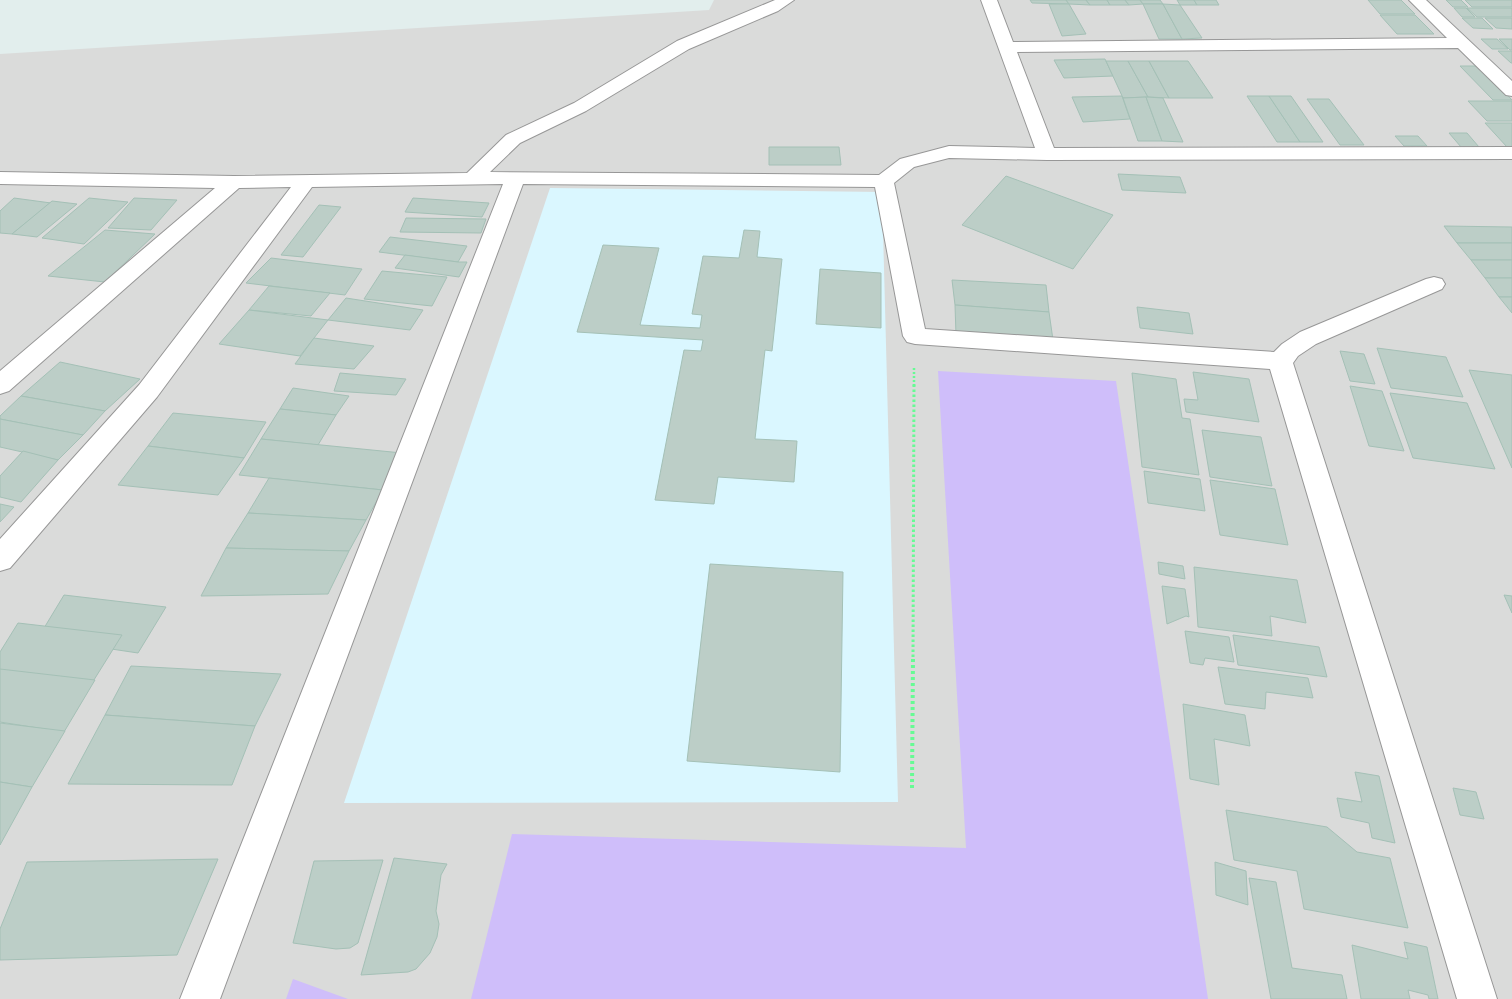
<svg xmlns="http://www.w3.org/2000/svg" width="1512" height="999" viewBox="0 0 1512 999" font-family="'Source Sans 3',sans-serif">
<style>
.residential{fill:#dadbda}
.education{fill:#daf7ff}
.park{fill:#cfbefa}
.building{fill:#bccec7;stroke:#a4c0b6}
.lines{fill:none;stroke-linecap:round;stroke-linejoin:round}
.minor-casing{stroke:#979797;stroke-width:2}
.path-far2{stroke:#66fb94;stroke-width:2.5;stroke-dasharray:2 2;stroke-linecap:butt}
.path-far1{stroke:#66fb94;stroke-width:3;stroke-dasharray:2.5 2.5;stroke-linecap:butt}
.path{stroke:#66fb94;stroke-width:4;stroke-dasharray:3 3;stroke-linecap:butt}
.minor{fill:#fff;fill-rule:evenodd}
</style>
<rect width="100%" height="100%" fill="#e2eeed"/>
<!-- residential -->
<path class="residential" d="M714,0H1512V999H0V54L709,10Z"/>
<!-- education -->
<path class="education" d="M550,188L882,192L898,802L344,803Z"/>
<!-- park -->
<g class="park">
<path d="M938,371L1116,381L1208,999H471L512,834L966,848Z"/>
<path d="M293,979L348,999H286Z"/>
</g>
<!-- building -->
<g class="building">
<path d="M1030,0H1066L1069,4L1032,3Z"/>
<path d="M1066,0H1086L1090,5L1069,4Z"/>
<path d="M1086,0H1107L1110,5H1090Z"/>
<path d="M1107,0H1125L1129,5H1110Z"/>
<path d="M1125,0H1140L1143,4L1129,5Z"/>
<path d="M1140,0H1160L1163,4H1143Z"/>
<path d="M1177,0H1194L1197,5H1180Z"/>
<path d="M1194,0H1216L1219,5H1197Z"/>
<path d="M1368,0H1401L1415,14H1380Z"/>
<path d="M1446,0H1461L1468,7H1453Z"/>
<path d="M1465,0H1512V7H1472Z"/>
<path d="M1049,4H1069L1086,34L1062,36Z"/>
<path d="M1143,4H1163L1182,39H1159Z"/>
<path d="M1163,4L1180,5L1202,38L1182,39Z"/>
<path d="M1454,8H1466L1475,17H1462Z"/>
<path d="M1467,8H1512V17H1477Z"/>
<path d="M1380,15H1415L1434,34H1397Z"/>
<path d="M1462,18H1482L1493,29L1473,28Z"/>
<path d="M1485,18H1512V29L1496,28Z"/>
<path d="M1481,39H1497L1508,49H1492Z"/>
<path d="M1499,39H1512V50H1510Z"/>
<path d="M1498,51H1512V63H1511Z"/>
<path d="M1105,59L1113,76L1064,78L1054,60Z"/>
<path d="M1106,61H1128L1148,97L1123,98Z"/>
<path d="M1128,61H1149L1169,98L1148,97Z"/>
<path d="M1149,61H1188L1213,98H1169Z"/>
<path d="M1460,66H1480L1512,100H1493Z"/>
<path d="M1122,96L1130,119L1083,122L1072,97Z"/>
<path d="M1247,96H1269L1300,142H1277Z"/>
<path d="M1269,96H1291L1323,142H1300Z"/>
<path d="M1146,97L1162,141H1138L1123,98Z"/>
<path d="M1146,97L1163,98L1183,142L1162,141Z"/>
<path d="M1307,99H1329L1364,145H1340Z"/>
<path d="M1468,101H1512V121H1487Z"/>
<path d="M1485,123H1512V147H1507Z"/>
<path d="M1449,133H1467L1479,147H1461Z"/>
<path d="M1395,136H1418L1427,146H1404Z"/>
<path d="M769,147H839L841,165H769Z"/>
<path d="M1118,174L1180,177L1186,193L1122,190Z"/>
<path d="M1006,176L1113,215L1073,269L962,225Z"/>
<path d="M14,198L51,203L12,234L0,233V211Z"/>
<path d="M89,198L128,202L84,244L42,238Z"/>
<path d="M134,198L177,200L151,230L108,228Z"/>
<path d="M413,198L489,203L482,217L405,212Z"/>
<path d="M52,201L77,204L37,237L12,234Z"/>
<path d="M319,205L341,207L303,257L281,255Z"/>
<path d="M406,218L486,219L481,233L400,232Z"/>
<path d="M1444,226L1512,227V243H1457Z"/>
<path d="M105,230L155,234L105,282L48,276Z"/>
<path d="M744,230L760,231L757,257L782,259L772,351L765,350L755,439L797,441L794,482L718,477L714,504L655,500L684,350L701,351L703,340L577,332L603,245L659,248L640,325L700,328L702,315L692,314L703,256L739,258Z"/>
<path d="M390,237L467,246L458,262L379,252Z"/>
<path d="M1457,243H1512V260H1471Z"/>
<path d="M405,255L458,262H467L459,277L395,268Z"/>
<path d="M271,258L362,269L345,295L246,283Z"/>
<path d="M1471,260H1512V278H1485Z"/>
<path d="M820,269L881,273V328L816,324Z"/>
<path d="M382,271L447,277L432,306L364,299Z"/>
<path d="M1485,278H1512V297H1499Z"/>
<path d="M952,280L1046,285L1049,312L955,305Z"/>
<path d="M269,286L330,293L311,316L249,310Z"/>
<path d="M1499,297H1512V313Z"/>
<path d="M346,298L423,310L410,330L328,320Z"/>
<path d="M955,305L1049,312L1053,340L956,335Z"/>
<path d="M1137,307L1189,313L1193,334L1140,328Z"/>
<path d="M249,310L328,320L300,356L219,344Z"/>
<path d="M314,338L374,346L354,369L295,364Z"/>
<path d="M1377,348L1446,357L1463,397L1391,388Z"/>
<path d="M1340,351L1364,354L1375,384L1350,381Z"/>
<path d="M60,362L140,379L105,411L21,396Z"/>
<path d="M1469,370L1512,375V468Z"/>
<path d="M1193,372L1249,379L1259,422L1186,412L1184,399L1198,400Z"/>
<path d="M340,373L406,379L396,395L334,391Z"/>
<path d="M1132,373L1176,379L1182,418L1190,419L1199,475L1142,467Z"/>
<path d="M1350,386L1382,391L1404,451L1369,446Z"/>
<path d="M293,388L349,396L336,415L280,409Z"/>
<path d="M1390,393L1467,403L1495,469L1413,458Z"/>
<path d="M21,396L105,411L83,435L0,419V416Z"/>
<path d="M280,409L336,415L318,445L261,439Z"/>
<path d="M173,413L266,422L244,458L148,446Z"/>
<path d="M0,419L83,435L58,460L0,447Z"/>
<path d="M1202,430L1261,437L1272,486L1210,477Z"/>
<path d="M261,439L402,453L383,490L239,475Z"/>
<path d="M148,446L244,458L218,495L118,485Z"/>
<path d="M23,451L58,460L21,502L0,497V476Z"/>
<path d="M1144,471L1200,479L1205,511L1148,503Z"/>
<path d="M269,478L383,490L366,520L248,513Z"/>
<path d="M1210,480L1275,489L1288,545L1220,535Z"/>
<path d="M0,504L14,507L0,522Z"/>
<path d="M248,513L366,520L349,551L226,548Z"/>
<path d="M226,548L349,551L328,594L201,596Z"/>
<path d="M1158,562L1183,566L1185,579L1159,574Z"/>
<path d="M710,564L843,572L840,772L687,761Z"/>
<path d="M1194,567L1297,580L1306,623L1270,616L1272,636L1198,627Z"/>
<path d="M1162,586L1185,589L1189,617L1186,616L1167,624Z"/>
<path d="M64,595L166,607L138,653L38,638Z"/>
<path d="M1504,595L1512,596V613Z"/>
<path d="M18,623L122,635L92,683L0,670V652Z"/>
<path d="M1185,631L1229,637L1234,662L1205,658L1203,665L1190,663Z"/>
<path d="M1233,635L1319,647L1327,677L1238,665Z"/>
<path d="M131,666L281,674L255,726L105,715Z"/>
<path d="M1218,667L1308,678L1313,698L1266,692L1265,709L1225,704Z"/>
<path d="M0,669L95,680L64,732L0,722Z"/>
<path d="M1183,704L1245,715L1250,746L1214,739L1219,785L1190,779Z"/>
<path d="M105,715L255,726L232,785L68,784Z"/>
<path d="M0,723L65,731L32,787L0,782Z"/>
<path d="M1355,772L1379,776L1395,843L1372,838L1369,823L1341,817L1337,798L1362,802Z"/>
<path d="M0,782L32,787L0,845Z"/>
<path d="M1453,788L1476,792L1484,819L1460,815Z"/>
<path d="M1226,810L1327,827L1357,852L1390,858L1408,928L1304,909L1297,871L1234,860Z"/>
<path d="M394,858L447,864L441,875L436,911L439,924L437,937L430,953L416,969L408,972L361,975Z"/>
<path d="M218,859L177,955L0,960V929L27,862Z"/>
<path d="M383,860L358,943L350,948L336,949L293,943L314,861Z"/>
<path d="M1215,862L1246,871L1248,905L1216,895Z"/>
<path d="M1249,878L1276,882L1292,968L1342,975L1347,999H1271Z"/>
<path d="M1404,942L1427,947L1438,999H1429L1428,995L1408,990L1410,999H1361L1352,945L1408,959Z"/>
</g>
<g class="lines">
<defs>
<path id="minor" d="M775,0H794L778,11L689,49L586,111L520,143L490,172L879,175L900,159L949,146L1035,148L981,0H997L1013,42L1447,38L1409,0H1426L1512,81V96L1506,95L1458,48L1017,52L1054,148L1512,147V159L1047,160L949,158L914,167L894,183L925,329L1274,352L1282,344L1300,332L1426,279L1434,277L1442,279L1445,284L1442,289L1316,344L1298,356L1293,363L1497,999H1457L1270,369L915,344L907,342L903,336L875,187L523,184L220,999H180L503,184L312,187L157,397L10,568L0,571V539L139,385L291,187L239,188L9,391L0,394V371L215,188L0,184V172L234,176L467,173L506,135L574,103L677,41Z"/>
</defs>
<!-- minor casing -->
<use href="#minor" class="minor-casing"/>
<!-- path-far2 -->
<path class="path-far2" d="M914,386V366"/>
<!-- path-far1 -->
<path class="path-far1" d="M913,657L914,384"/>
<!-- path -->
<path class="path" d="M912,788L913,656"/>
<!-- minor -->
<use href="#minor" class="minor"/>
</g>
</svg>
